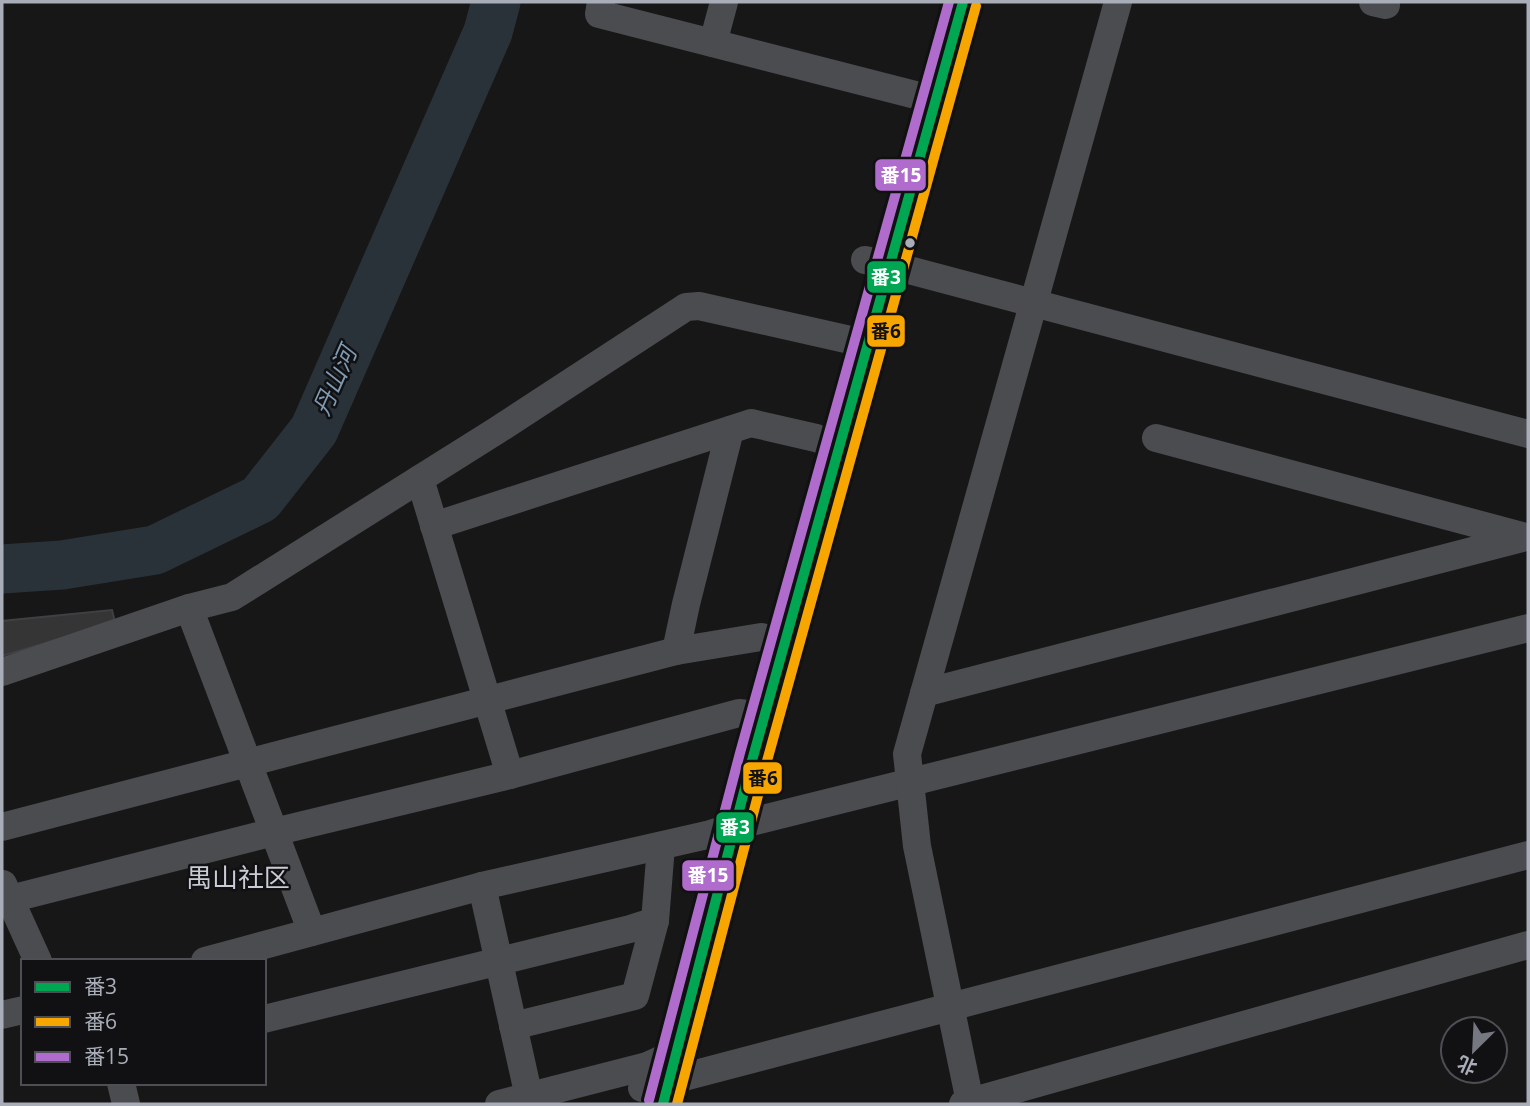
<svg xmlns="http://www.w3.org/2000/svg" width="1530" height="1106" viewBox="0 0 1530 1106" font-family="'Open Sans','Noto Sans SC',sans-serif">
<style>
.lines{fill:none;stroke-linecap:round;stroke-linejoin:round}
.river{stroke:#2a3239;stroke-width:49}
.building{fill:#353536;stroke:#3f4043;stroke-width:2}
.street{stroke:#4b4c50;stroke-width:28}
.secondary{stroke:#4a4a4e;stroke-width:38}
.bus-1-casing{stroke:#111113;stroke-width:16}
.bus-2-casing{stroke:#111113;stroke-width:16}
.bus-3-casing{stroke:#111113;stroke-width:16}
.bus-1{stroke:#00a651;stroke-width:10}
.bus-2{stroke:#f7a600;stroke-width:10}
.bus-3{stroke:#b06ccc;stroke-width:10}
.bus-dot{fill:#a8adb8;stroke:#111113;stroke-width:2.5}
.labels{text-anchor:middle;stroke-width:5;stroke-linejoin:round;paint-order:stroke}
.water-label{font-size:24px;font-style:italic;fill:#7f9bb3;stroke:#111113}
.quarter-label{font-size:26px;fill:#c9ccd4;stroke:#111113}
.line-badge{stroke:#111113;stroke-width:2.5}
.badge-label{font-size:19px;text-anchor:middle;font-weight:bold;fill:#fff}
.pale-badge-label{font-size:19px;text-anchor:middle;font-weight:bold;fill:#111}
</style>
<rect width="100%" height="100%" fill="#171717"/>
<g class="lines">
<!-- river -->
<path class="river" d="M2,569L62,565L155,550L260,499L314,430L488,32L496,2"/>
</g>
<!-- building -->
<path class="building" d="M112,610L115,622L2,656V621Z"/>
<g class="lines">
<!-- street -->
<g class="street">
<path d="M601,2L599,14L935,100"/>
<path d="M1373,2L1386,5"/>
<path d="M713,43L724,2"/>
<path d="M865,260L890,265L1528,434"/>
<path d="M1156,438L1522,536"/>
<path d="M420,479L510,775"/>
<path d="M434,526L751,423L816,438L839,447"/>
<path d="M189,608L312,932"/>
<path d="M676,651L686,604L730,430"/>
<path d="M2,672L189,608L232,597L496,431L686,307L699,306L868,344"/>
<path d="M924,693L1526,537"/>
<path d="M2,827L676,651L761,637L785,642"/>
<path d="M3,884L38,961"/>
<path d="M482,886L529,1097"/>
<path d="M10,899L274,832L510,775L739,713L765,716"/>
<path d="M205,961L482,886L707,835L735,826L1528,628"/>
<path d="M2,1015L23,1010"/>
<path d="M264,1019L630,929L655,921L661,846"/>
<path d="M513,1026L635,996L655,921"/>
<path d="M121,1083L126,1104"/>
<path d="M642,1088L1528,855"/>
<path d="M970,1102L917,846L907,754L1118,2"/>
<path d="M499,1104L647,1066L676,1053"/>
<path d="M963,1104L1528,945"/>
</g>
<!-- secondary -->
<path class="secondary" d="M663,1104L753,757L963,2"/>
<defs>
<path id="bus-1" d="M663,1104L753,757L963,2"/>
<path id="bus-2" d="M677,1104L767,761L976,6"/>
<path id="bus-3" d="M649,1100L740,753L949,2"/>
</defs>
<!-- bus-1 casing -->
<use href="#bus-1" class="bus-1-casing"/>
<!-- bus-2 casing -->
<use href="#bus-2" class="bus-2-casing"/>
<!-- bus-3 casing -->
<use href="#bus-3" class="bus-3-casing"/>
<!-- bus-1 -->
<use href="#bus-1" class="bus-1"/>
<!-- bus-2 -->
<use href="#bus-2" class="bus-2"/>
<!-- bus-3 -->
<use href="#bus-3" class="bus-3"/>
</g>
<!-- markers -->
<circle class="bus-dot" cx="910" cy="243" r="6"/>
<g class="labels">
<!-- water labels -->
<g class="water-label">
<text transform="translate(335 381) rotate(-66)" y="8">丹山河</text>
</g>
<!-- quarter labels -->
<g class="quarter-label">
<text x="238" y="887">禺山社区</text>
</g>
</g>
<g class="line-badge">
<rect x="874" y="158" width="53" height="34" rx="7" fill="#b06ccc"/>
<rect x="866" y="260" width="41" height="34" rx="7" fill="#00a651"/>
<rect x="866" y="314" width="40" height="34" rx="7" fill="#f7a600"/>
<rect x="742" y="761" width="41" height="34" rx="7" fill="#f7a600"/>
<rect x="715" y="811" width="40" height="33" rx="7" fill="#00a651"/>
<rect x="681" y="859" width="54" height="33" rx="7" fill="#b06ccc"/>
</g>
<g class="badge-label">
<text x="901" y="182">番15</text>
<text x="886" y="284">番3</text>
<text x="735" y="834">番3</text>
<text x="708" y="882">番15</text>
</g>
<g class="pale-badge-label">
<text x="886" y="338">番6</text>
<text x="763" y="785">番6</text>
</g>
<!-- border -->
<rect width="1530" height="1106" fill="none" stroke="#a8adb8" stroke-width="7"/>
<!-- legend -->
<rect x="21" y="959" width="245" height="126" fill="#111113" stroke="#4d4f55" stroke-width="2"/>
<rect x="35" y="982" width="35" height="10" fill="#00a651" stroke="#4d4f55" stroke-width="2"/>
<text x="84" y="994" font-size="21" fill="#a8adb8">番3</text>
<rect x="35" y="1017" width="35" height="10" fill="#f7a600" stroke="#4d4f55" stroke-width="2"/>
<text x="84" y="1029" font-size="21" fill="#a8adb8">番6</text>
<rect x="35" y="1052" width="35" height="10" fill="#b06ccc" stroke="#4d4f55" stroke-width="2"/>
<text x="84" y="1064" font-size="21" fill="#a8adb8">番15</text>
<!-- north arrow -->
<g transform="translate(1474 1050) rotate(204)"><circle r="33" fill="#111113" stroke="#4d4f55" stroke-width="2"/>
<path d="M0-5L12 26L0 18L-12 26Z" fill="#757880"/>
<text y="-10" font-size="19" font-weight="bold" text-anchor="middle" fill="#a8adb8">北</text>
</g>
</svg>
